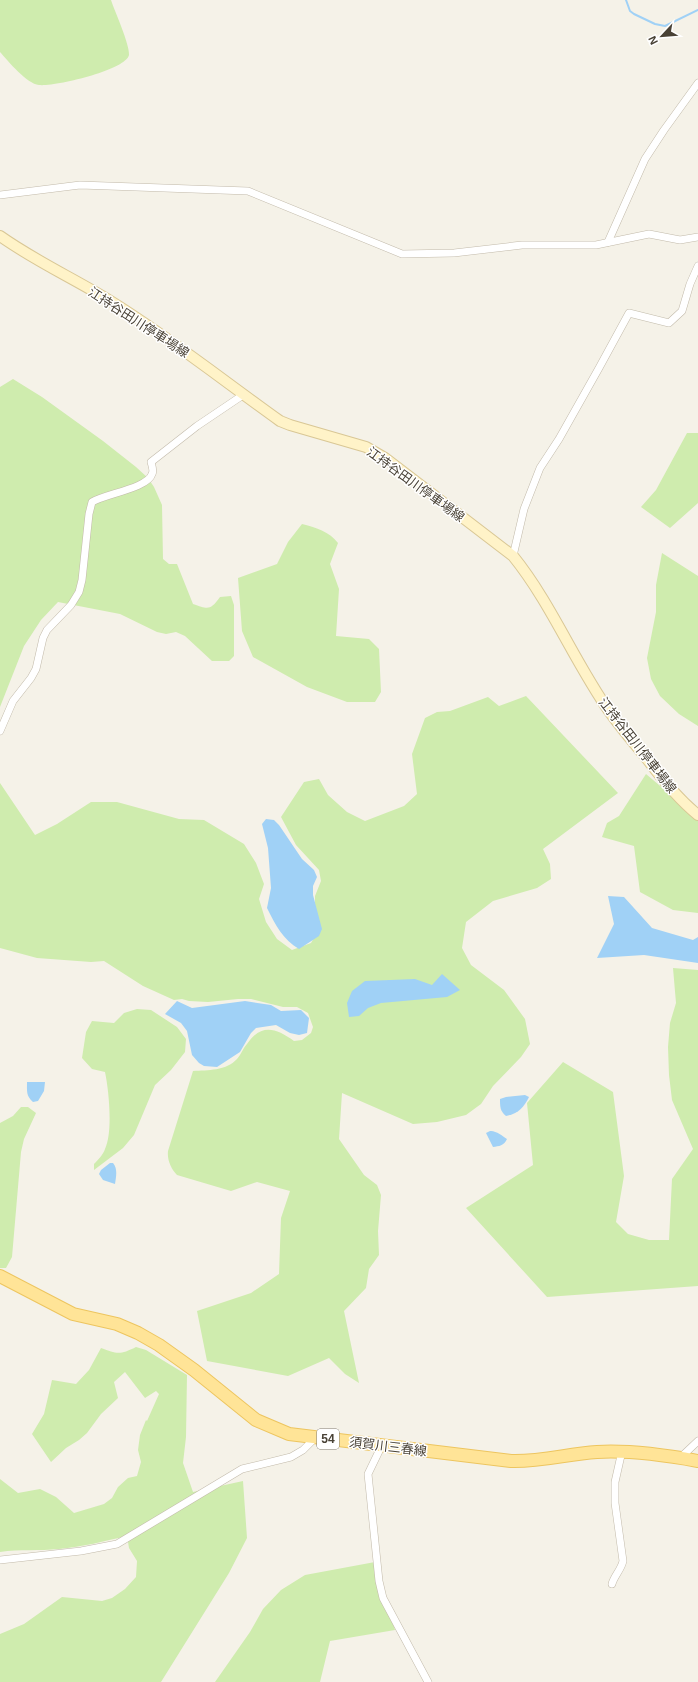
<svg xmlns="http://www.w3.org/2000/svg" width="698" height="1682" viewBox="0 0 698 1682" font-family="Arial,'Noto Sans JP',sans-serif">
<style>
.green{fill:#cfecae}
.water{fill:#a0d1f6}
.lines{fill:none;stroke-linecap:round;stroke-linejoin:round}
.stream{stroke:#a0d1f6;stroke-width:2}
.street-casing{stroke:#c2baaa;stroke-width:8}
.secondary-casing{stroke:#d9c795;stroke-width:12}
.primary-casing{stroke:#edc55f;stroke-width:14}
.street{stroke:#fff;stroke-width:7}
.secondary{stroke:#fff3c8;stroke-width:10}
.primary{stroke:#ffe497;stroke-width:12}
.labels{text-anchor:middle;stroke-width:3;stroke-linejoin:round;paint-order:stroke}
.shield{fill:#fff;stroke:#807b72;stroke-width:1}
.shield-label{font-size:12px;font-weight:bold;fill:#494236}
.street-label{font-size:13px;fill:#494236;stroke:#fff}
</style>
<rect width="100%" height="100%" fill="#f5f2e8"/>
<!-- green -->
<g class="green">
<path d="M0,0H111C115,12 130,45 129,55C126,70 54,87 39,85C27,84 8,61 0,52Z"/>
<path d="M13,379L42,397L103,441L136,467L148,478L154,487L162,505L163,559L169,564H177L193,604C208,609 210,611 220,597L231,596L234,605V656L229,661H212L185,636L176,632L166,634L157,632L120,614L58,602L41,620L24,646L0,707V387Z"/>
<path d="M687,433H698V503L670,528L641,507L656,490Z"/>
<path d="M302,524C315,527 330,532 338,543L330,564L339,589L336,636L369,639L379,649L381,692L375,702H347L307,687L253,657L242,631L238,578L277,564L288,542Z"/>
<path d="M662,553L698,576V726L679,714L660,696L651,679L647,658L656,612V585Z"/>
<path d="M526,696L618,793L543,849L550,864L551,879L537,888L493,901L466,922L462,948L471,965L504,990L525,1019L530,1044L521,1057L493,1086L481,1104L466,1115L437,1122L413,1124L342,1093L339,1139L364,1175L377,1185L381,1195L378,1231L379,1255L369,1269L366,1288L344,1311L359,1383L345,1374L329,1358L288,1376L207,1361L197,1311L251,1293L279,1274L281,1218L290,1191L257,1182L231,1191L177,1175C171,1169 167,1160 168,1151L193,1071C208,1070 226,1071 237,1059C241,1055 243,1048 247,1044C261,1023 276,1028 294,1041L302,1040L311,1033L313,1027L308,1013L297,1007H283L251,999H238L208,1002L189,1001L182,999L174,1000L143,986L104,961L91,962L37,958L0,948V783L35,835L57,824L91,802H117L179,819L204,820L244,844L256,863L264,884L259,899L266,922L277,939L292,950L311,943L318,931L315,913V896L321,881L319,870L296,845L281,817L304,782L319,779L328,795L347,812L365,821L404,806L417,794L412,754L425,718L437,712L450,711L488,697L499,706Z"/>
<path d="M646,774L698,818V913L673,910L640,892L634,846L602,837L607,823L619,816Z"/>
<path d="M673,968L698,970V1286L547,1297L466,1208L533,1165L527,1103L563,1062L613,1092L624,1176L616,1222L628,1234L649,1240H669L672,1179L693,1149L672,1100L669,1075L668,1047L670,1023L676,1003Z"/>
<path d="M137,1009L151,1010L177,1027L186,1039L185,1052L171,1070L155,1085L134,1135L123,1148L94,1170V1164C98,1160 103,1155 105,1149C113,1132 109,1091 105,1072L92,1069L82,1058L86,1032L92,1021L114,1023L124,1013Z"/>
<path d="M21,1107H28L36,1113L24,1139L21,1152L12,1257L6,1268H0V1123L13,1116Z"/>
<path d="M136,1347L146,1350L187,1375L186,1437L183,1463L193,1492L243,1481L247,1538L229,1573L161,1682H0V1634L24,1624L62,1597L102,1601L112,1598L125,1589L136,1577L137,1561L129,1548L127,1536C105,1541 82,1547 59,1549C39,1551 20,1549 0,1552V1479L18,1493L40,1489L56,1497L74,1513L104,1504L112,1498L118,1487L128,1478L137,1476L141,1462L138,1450L140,1435L146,1420L147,1421L159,1394L156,1391L145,1398L125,1372L114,1382L118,1398L101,1414L87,1433L79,1440L66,1448L51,1462L32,1434L44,1414L52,1380L76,1384L89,1370L101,1348C117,1354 120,1355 136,1347Z"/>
<path d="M375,1562L395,1630L330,1641L320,1682H215L250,1632L263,1609L281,1590L305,1575Z"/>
</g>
<!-- water -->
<g class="water">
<path d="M266,819L274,820L279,825L302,859L314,870L317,877L313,886V895L322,929L319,936L299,949C283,940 275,924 267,908L271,888L268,848L262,824Z"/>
<path d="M608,896L624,897L652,928L693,940L698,937V963L644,955L597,958L614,924Z"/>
<path d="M442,974L460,990L447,997L381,1003L368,1008L359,1016L349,1017L347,1003L352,991L365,981L415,979L432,985Z"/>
<path d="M177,1001L192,1008L245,1001L271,1005L281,1011L301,1010L309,1018L307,1033L299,1035L290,1033L276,1025L256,1028L251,1033L240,1052L217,1067L204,1066L199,1063L192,1055L187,1031L181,1023L165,1014Z"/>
<path d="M27,1082H45L44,1091L38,1101L33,1102C26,1096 27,1091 27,1082Z"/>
<path d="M525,1095L529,1097C524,1107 518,1114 506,1116C500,1111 500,1107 500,1099L506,1097Z"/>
<path d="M490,1131C495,1130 503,1136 507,1139C504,1146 499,1146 493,1147L486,1133Z"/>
<path d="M110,1163H113C118,1169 116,1177 115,1184L103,1180L99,1174L101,1170Z"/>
</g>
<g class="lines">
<!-- stream -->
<path class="stream" d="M626,0L630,11L634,14L655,24L665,26L698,10"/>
<defs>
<g id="street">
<path d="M0,195L80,185L248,191L402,254L454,253L522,245H596L649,234L680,240L698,237"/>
<path d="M608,242L645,159L664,130L698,83"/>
<path d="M513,556L524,509L540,468L559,439L599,368L629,313L669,323L682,311L690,284L698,266"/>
<path d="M0,731L13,701L31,678L36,669L43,638L47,630L71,605L79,592L82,580L89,514L92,502C105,494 148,488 152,474C154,471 152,466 151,462L197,426L243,395"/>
<path d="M382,1445L368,1474L379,1581L383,1598L428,1682"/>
<path d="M680,1458L698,1441"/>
<path d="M0,1560L81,1551L117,1544L242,1469L291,1457L303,1450L316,1437"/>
<path d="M612,1584C614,1576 621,1570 623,1561L615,1503V1482L622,1451"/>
</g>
<path id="secondary" d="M0,236C35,261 75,279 112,302C170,338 224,381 280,421L290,425L366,447L385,458L513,556C551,603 574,661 609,711C621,728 634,743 647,759C662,779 678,799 698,815"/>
<path id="primary" d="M0,1276L73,1314L117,1324L138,1333L159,1345L194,1370L256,1420L289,1434L511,1461C541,1462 567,1454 597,1452C630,1450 665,1455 698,1461"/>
</defs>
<!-- street casing -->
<use href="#street" class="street-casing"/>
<!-- secondary casing -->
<use href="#secondary" class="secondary-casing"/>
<!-- primary casing -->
<use href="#primary" class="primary-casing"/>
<!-- street -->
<use href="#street" class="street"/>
<!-- secondary -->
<use href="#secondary" class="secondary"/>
<!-- primary -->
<use href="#primary" class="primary"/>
</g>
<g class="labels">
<!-- shield labels -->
<rect class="shield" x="317" y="1429" width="22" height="20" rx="3"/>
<g class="shield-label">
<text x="328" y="1443">54</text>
</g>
<!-- street labels -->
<g class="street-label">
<text transform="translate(139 322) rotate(33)" y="5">江持谷田川停車場線</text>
<text transform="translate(416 484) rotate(36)" y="5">江持谷田川停車場線</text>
<text transform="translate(638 745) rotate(52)" y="5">江持谷田川停車場線</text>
<text transform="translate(388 1446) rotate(7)" y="5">須賀川三春線</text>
</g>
</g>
<!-- north arrow -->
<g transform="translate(662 36) rotate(244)" stroke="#ffffff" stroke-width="3" paint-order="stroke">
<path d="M0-3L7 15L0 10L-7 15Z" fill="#494236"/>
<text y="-6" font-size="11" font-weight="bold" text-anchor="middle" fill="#494236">N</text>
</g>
</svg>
